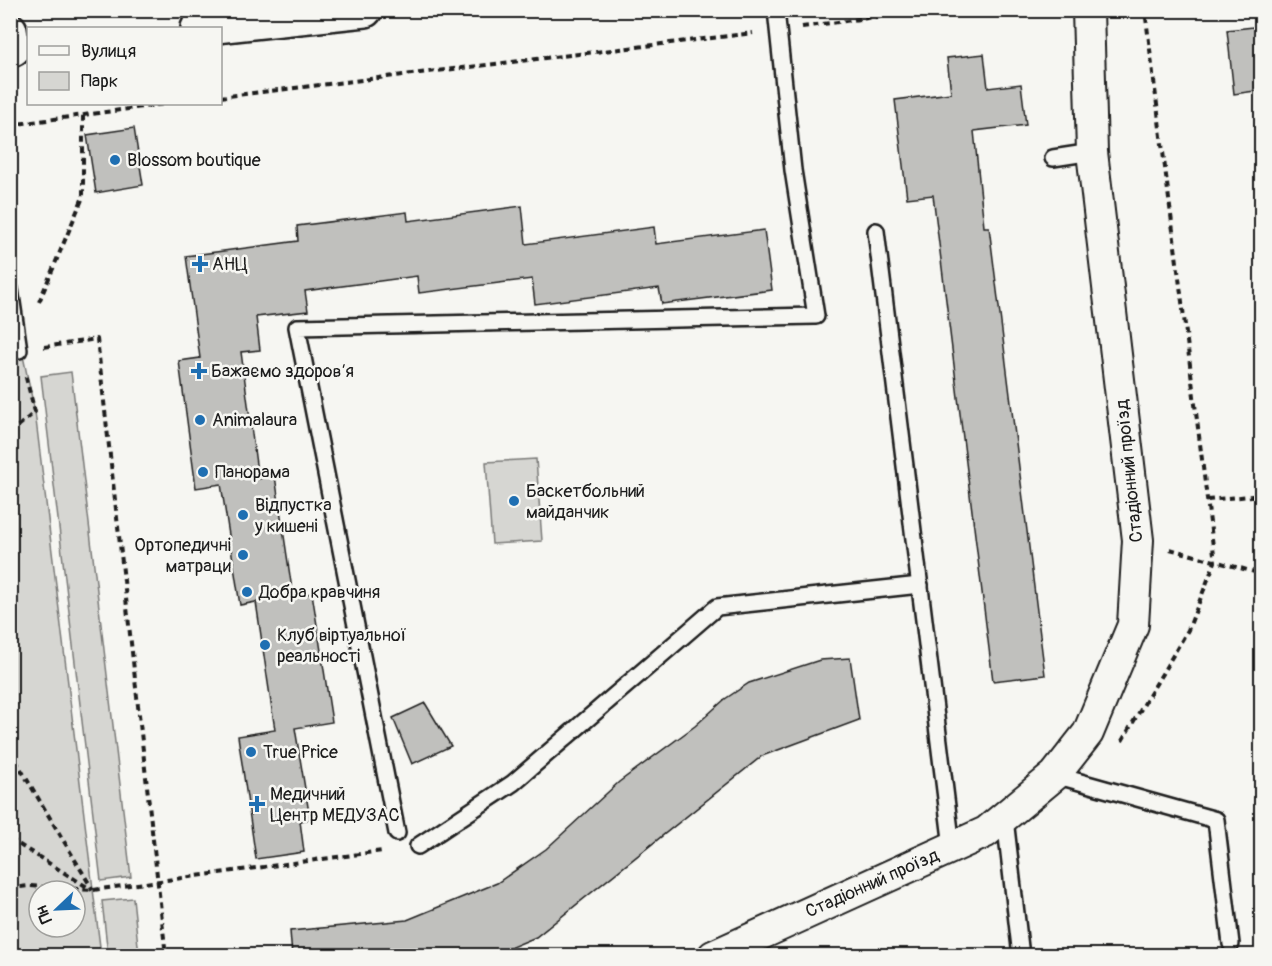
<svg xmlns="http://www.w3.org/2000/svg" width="1272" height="966" viewBox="0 0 1272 966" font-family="Pangolin,sans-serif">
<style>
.green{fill:#d6d6d2;stroke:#797977;stroke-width:1.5;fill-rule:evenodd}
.building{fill:#c0c0bd;stroke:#1c1c1c;stroke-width:1.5}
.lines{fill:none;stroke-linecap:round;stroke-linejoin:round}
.service-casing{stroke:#1c1c1c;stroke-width:20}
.minor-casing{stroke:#1c1c1c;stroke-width:34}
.tertiary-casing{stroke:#1c1c1c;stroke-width:38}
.path{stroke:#1c1c1c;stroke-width:4;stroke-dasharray:6 4.5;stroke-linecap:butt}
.service{stroke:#f6f6f2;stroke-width:15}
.minor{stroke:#f6f6f2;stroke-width:30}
.tertiary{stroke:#f6f6f2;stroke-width:33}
.poi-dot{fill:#1f6fb2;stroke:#f6f6f2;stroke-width:2}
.labels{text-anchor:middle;stroke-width:5;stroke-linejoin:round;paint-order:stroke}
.poi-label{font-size:18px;fill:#1c1c1c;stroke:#f6f6f2;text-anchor:start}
.street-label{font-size:18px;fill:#1c1c1c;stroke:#f6f6f2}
</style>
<rect width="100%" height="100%" fill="#f6f6f2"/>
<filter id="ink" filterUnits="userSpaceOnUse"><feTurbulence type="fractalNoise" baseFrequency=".0167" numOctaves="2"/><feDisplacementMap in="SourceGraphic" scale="12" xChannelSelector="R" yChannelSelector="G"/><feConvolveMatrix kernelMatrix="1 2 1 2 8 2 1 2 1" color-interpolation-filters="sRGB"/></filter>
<g filter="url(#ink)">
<!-- green -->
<g class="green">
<path d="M11,300L35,412L101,955H11ZM39,891H75V927H39Z"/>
<path d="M71,372L131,877L101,881L41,376Z"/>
<path d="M536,459L542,541L492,544L486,462Z"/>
<path d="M133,898L139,955H108L102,901Z"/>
</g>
<!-- building -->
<g class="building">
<path d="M1262,26V90L1234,94L1227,30Z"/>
<path d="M984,54L988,88L1021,84L1026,125L974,131L984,227H989L1045,675L993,681L933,195L907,198L895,100L951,93L947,58Z"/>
<path d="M134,128L143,185L96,193L87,135Z"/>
<path d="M522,206L526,244L654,227L656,244L764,230L772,290L662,304L659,288L535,304L532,279L419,293L417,276L305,291L308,311L256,317L260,350L241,352L258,479L275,476L293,596L312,593L332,722L295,728L310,819L300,821L304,852L256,859L238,736L275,730L256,602L240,605L221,484L196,488L179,361L200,358L186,256L298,241L297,226L407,212L408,221Z"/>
<path d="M850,658L859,720L762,756L536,937L490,956H292L290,931L407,920L497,883L546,849L619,782L695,726L725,699L749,683L820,660Z"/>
<path d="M425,703L451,746L412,764L393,718Z"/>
</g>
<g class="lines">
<defs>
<g id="service">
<path d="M1053,158L1092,152"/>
<path d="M876,231L952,847"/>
<path d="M10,289L19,350"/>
<path d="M1055,775L1216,820L1231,944"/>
<path d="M1005,819L1021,956"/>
<path d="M397,833L297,327L816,316L793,170L776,10"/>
<path d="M418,846L513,783L717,607L920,585"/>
</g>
<path id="minor" d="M713,956L986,832L1055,775L1088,733L1133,625L1138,540L1092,152L1088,10"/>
<g id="tertiary">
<path d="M198,28L365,10"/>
<path d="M10,30L13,49"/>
</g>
</defs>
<!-- service casing -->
<use href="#service" class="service-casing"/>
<!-- minor casing -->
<use href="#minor" class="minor-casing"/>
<!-- tertiary casing -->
<use href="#tertiary" class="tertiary-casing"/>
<!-- path -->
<g class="path">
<path d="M802,27L924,10"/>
<path d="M220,97L753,33"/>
<path d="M10,125L165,104"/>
<path d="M39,302L83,197V113"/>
<path d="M44,347L97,339L166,956"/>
<path d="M10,433L35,412L25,374"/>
<path d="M1207,500L1262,495"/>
<path d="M1170,549L1262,574"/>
<path d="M1122,741L1188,630L1215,562L1145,10"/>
<path d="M10,751L93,890"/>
<path d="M10,839L92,890"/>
<path d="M10,888L29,886L93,890L382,851"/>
</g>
<!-- service -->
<use href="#service" class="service"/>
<!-- minor -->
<use href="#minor" class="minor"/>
<!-- tertiary -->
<use href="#tertiary" class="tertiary"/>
</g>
</g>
<!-- markers -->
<g class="poi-dot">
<circle cx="115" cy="160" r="6"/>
<path d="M197 255h6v6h6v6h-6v6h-6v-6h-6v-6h6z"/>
<path d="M196 362h6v6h6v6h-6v6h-6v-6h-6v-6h6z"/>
<circle cx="200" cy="420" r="6"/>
<circle cx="203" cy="472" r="6"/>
<circle cx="514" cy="501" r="6"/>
<circle cx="243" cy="515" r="6"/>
<circle cx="243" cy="555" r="6"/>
<circle cx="247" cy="592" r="6"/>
<circle cx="265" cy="645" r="6"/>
<circle cx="251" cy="752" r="6"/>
<path d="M254 795h6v6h6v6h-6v6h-6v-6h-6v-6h6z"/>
</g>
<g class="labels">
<!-- poi labels -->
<g class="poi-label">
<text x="127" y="166">Blossom boutique</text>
<text x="212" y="270">АНЦ</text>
<text x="211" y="377">Бажаємо здоровʼя</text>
<text x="212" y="426">Animalaura</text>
<text x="215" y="478">Панорама</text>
<text x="526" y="497">Баскетбольний<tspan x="526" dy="21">майданчик</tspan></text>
<text x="255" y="511">Відпустка<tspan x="255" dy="21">у кишені</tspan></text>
<text x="231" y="551" text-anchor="end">Ортопедичні<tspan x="231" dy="21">матраци</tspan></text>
<text x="259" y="598">Добра кравчиня</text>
<text x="277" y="641">Клуб віртуальної<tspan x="277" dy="21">реальності</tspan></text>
<text x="263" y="758">True Price</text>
<text x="270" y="800">Медичний<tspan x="270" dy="21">Центр МЕДУЗАС</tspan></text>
</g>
<!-- street labels -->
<g class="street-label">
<text transform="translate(1129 471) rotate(-96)" y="6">Стадіонний проїзд</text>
<text transform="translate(872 883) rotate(-24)" y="6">Стадіонний проїзд</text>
</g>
</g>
<!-- margin -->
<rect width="1272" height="966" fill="none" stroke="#f6f6f2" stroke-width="36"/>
<rect x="18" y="18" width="1236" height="930" fill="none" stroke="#1c1c1c" stroke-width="2" filter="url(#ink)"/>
<!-- legend -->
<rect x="27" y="27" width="195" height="78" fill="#f6f6f2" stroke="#9f9f9c" stroke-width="1.5"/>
<rect x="39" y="46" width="30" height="9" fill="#f6f6f2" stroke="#9f9f9c" stroke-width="1.5"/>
<text x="81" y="57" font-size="18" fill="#1c1c1c">Вулиця</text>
<rect x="39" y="72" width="30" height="18" fill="#d6d6d2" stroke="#9f9f9c" stroke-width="1.5"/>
<text x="81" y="87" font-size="18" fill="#1c1c1c">Парк</text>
<!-- north arrow -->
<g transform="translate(57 909) rotate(247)"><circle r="28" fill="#f6f6f2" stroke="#9f9f9c" stroke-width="1.5"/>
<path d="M0-4.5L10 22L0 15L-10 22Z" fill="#1f6fb2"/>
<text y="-9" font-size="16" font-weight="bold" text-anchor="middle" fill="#1c1c1c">Пн</text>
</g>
</svg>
